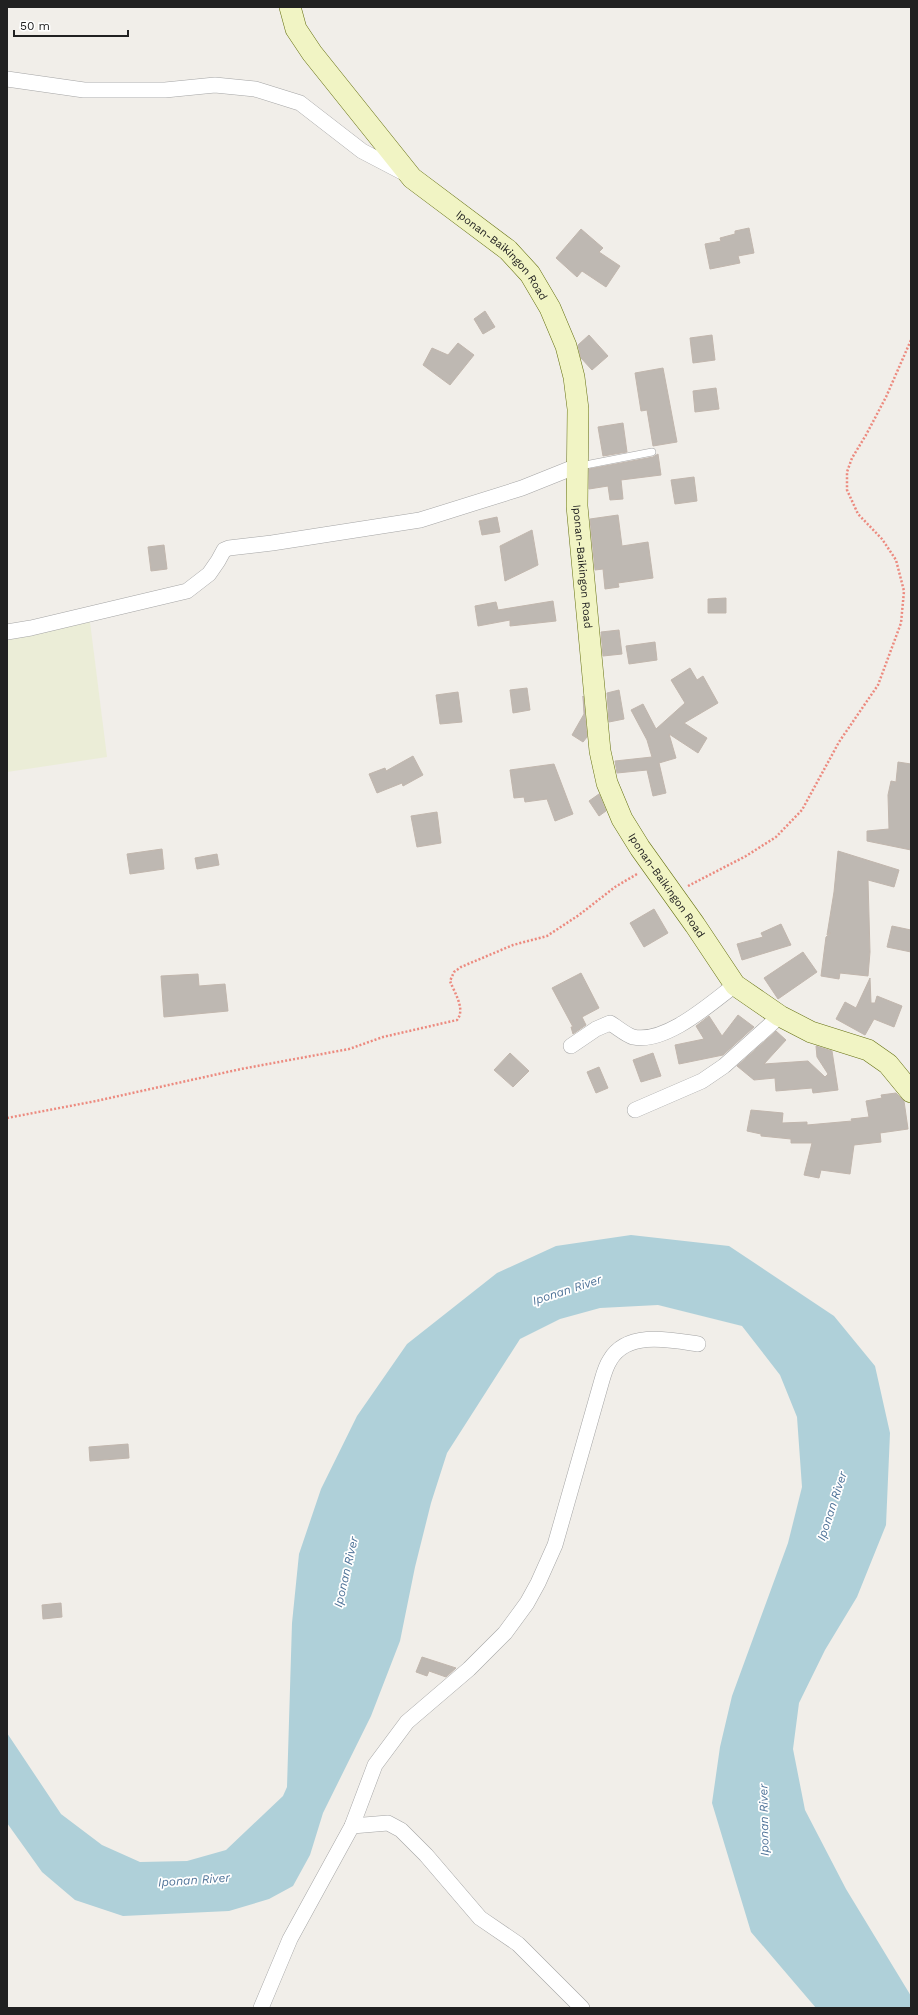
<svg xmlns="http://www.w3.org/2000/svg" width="918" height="2015" viewBox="0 0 918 2015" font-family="'Work Sans',sans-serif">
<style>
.farmland{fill:#ebedd7}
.water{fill:#afd0d9}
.building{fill:#beb8b2;stroke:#c1b6ad}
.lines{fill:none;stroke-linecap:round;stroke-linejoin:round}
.lane-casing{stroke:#a5a5a5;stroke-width:8}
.street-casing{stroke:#a5a5a5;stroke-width:16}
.secondary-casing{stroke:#657011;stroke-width:22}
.path{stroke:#ec8a7f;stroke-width:2.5;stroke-dasharray:2 2;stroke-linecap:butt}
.lane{stroke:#fff;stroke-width:7}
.street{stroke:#fff;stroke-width:15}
.secondary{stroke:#f1f4c4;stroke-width:21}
.labels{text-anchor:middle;stroke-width:3.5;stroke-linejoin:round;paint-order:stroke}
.street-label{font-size:11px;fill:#212121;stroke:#fff}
.water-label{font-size:12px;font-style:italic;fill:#507499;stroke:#fff}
</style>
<rect width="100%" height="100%" fill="#f1eee9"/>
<!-- farmland -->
<path class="farmland" d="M89,614L107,757L7,772V633Z"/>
<!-- water -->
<path class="water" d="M631,1235L729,1246L834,1316L875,1366L890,1433L886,1525L857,1597L825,1650L799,1703L793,1749L805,1810L846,1889L911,1996V2008H816L751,1932L712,1803L720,1747L732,1696L788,1543L802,1487L797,1417L780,1375L742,1326L658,1305L600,1308L560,1319L520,1339L447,1453L431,1503L415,1567L400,1641L371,1716L323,1813L310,1855L293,1886L269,1899L229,1911L123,1916L75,1900L42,1872L7,1823V1733L61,1814L102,1845L140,1862L187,1861L226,1850L283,1796L287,1787L292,1623L299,1554L321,1489L357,1416L407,1344L497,1273L556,1246Z"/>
<!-- building -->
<g class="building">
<path d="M749,228L754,253L738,256L740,263L710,269L705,244L721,241L720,238L735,234V231Z"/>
<path d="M581,229L603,248L599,252L620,266L606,287L582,271L577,277L556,258Z"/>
<path d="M485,311L495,327L483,334L474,319Z"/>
<path d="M589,335L608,356L592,370L581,358L578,345Z"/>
<path d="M712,335L715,360L693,363L690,338Z"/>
<path d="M458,343L474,355L450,385L423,365L432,348L448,355Z"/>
<path d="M663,368L677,442L653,446L647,410L641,411L635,373Z"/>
<path d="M716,388L719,409L695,412L693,391Z"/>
<path d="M623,423L627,452L603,456L598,427Z"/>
<path d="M658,454L661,475L621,480L623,499L610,500L608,486L589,489V469L653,457Z"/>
<path d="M694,477L697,501L675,504L671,480Z"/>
<path d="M618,515L622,546L648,542L653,578L618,583L619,587L605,589L603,569L595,570L590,519Z"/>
<path d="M497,517L500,532L482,535L479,521Z"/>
<path d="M532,530L538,565L505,581L500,546Z"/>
<path d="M164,545L167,569L151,571L148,547Z"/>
<path d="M726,598V613H708V599Z"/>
<path d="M553,601L556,621L510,626V620L478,626L475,606L496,602L498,610Z"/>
<path d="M619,630L622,654L603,656L601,632Z"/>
<path d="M655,642L657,660L629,664L626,646Z"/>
<path d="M690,668L697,680L703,676L718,703L684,723L707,738L698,753L669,734L676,758L659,763L666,793L653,796L647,770L617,773L615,761L652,757L647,740L631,710L643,704L656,729L685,703L671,680Z"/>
<path d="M527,688L530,710L513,713L510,690Z"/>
<path d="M619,690L624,719L609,722L607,693Z"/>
<path d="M458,692L462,722L440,724L436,695Z"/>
<path d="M583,696L587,737L583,742L572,735L584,714Z"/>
<path d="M413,756L423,775L403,786L402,783L377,793L369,774L385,768L386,771Z"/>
<path d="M898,762L911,764V850L867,841V831L889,829L888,795L891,781L896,782Z"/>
<path d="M554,764L573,814L555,821L547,799L525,802L524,797L514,798L510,770Z"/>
<path d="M599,794L606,811L599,816L589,801Z"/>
<path d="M437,812L441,843L417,847L411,816Z"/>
<path d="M162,849L164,869L130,874L127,854Z"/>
<path d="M838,851L899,870L894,887L868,880L870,952L868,976L840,973L839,979L821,976L826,937L831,933L827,935L834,892Z"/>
<path d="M217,854L219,865L197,869L195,858Z"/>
<path d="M654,909L668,933L644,947L630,923Z"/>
<path d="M781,924L791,945L742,960L737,944L763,937L761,933Z"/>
<path d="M892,926L911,930V952L887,947Z"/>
<path d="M803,952L817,972L778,999L764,978Z"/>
<path d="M581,973L599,1008L582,1017L586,1025L573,1034L571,1027H573L552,988Z"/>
<path d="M198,974L199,986L225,984L228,1011L164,1017L161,976Z"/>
<path d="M870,978L871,1003H875L877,996L902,1006L894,1027L874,1019L865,1035L836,1019L845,1002L856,1008Z"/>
<path d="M738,1015L754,1027L723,1055L679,1064L675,1045L704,1039L696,1026L709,1016L722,1036Z"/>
<path d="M776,1031L786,1040L764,1064L808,1061L825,1077L828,1074L817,1057L816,1046L832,1051L838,1090L813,1093L812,1088L776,1091L775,1078L754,1080L737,1066Z"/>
<path d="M510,1053L529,1071L513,1087L494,1070Z"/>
<path d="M653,1053L661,1076L641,1082L633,1060Z"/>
<path d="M599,1067L608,1088L596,1093L587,1072Z"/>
<path d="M896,1093L904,1101L908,1129L880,1133L881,1142L854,1145L850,1174L821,1170L819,1178L804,1175L812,1143H791V1139L761,1136V1134L747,1131L751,1110L783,1113L782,1123L807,1122V1125L852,1121L851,1119L869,1117L866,1101L882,1098L881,1095Z"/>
<path d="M128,1444L129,1458L90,1461L89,1447Z"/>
<path d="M61,1603L62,1617L43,1619L42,1605Z"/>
<path d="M422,1657L456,1668L446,1677L429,1671L427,1676L416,1672Z"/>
</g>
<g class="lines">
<defs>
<path id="lane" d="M580,466L652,452"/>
<g id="street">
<path d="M7,79L84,90H165L215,85L255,89L300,103L362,151L406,174"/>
<path d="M7,632L31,628L187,591L209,574L218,561L224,550L229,548L272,543L420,520L522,488L577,466"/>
<path d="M571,1046L596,1029L610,1023C617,1027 626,1035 633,1037C666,1044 711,1003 735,985"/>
<path d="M635,1110L702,1081L724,1066L780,1016"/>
<path d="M352,1826L388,1823L401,1830L426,1855L480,1918L518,1944L582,2008"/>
<path d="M261,2008L290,1939L352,1826L375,1765L407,1722L469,1669L505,1633L527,1603L538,1583L555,1545L602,1380C604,1373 606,1366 610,1360C627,1330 672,1340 698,1344"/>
</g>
<g id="secondary">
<path id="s1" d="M290,7L296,29L312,53L412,178L508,250L530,274L550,308L566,346L574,377L578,409L577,506L600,751L607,783L622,819L640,848L695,925L735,985L780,1016L811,1032L868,1050L888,1064L911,1092"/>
</g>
</defs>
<!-- lane casing -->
<use href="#lane" class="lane-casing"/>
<!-- street casing -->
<use href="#street" class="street-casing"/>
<!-- secondary casing -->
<use href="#secondary" class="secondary-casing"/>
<!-- path -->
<g class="path">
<path d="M688,886L746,856L776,837L802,810L839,742L878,685L901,623L904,591L896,560L882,539L858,514L847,490V472L852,458L866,435L886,397L911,340"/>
<path d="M7,1118L96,1101L241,1069L349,1049L383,1037L457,1020C466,1009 454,992 450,981L454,972L461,967L513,945L547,936L579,915L615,887L637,874"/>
</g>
<!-- lane -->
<use href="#lane" class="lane"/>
<!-- street -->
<use href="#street" class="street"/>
<!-- secondary -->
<use href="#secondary" class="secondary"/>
</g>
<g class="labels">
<!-- street labels -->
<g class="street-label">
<text dy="4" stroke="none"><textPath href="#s1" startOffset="331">Iponan-Baikingon Road</textPath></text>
<text dy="4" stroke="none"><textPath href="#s1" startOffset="667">Iponan-Baikingon Road</textPath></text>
<text dy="4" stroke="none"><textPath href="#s1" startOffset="1004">Iponan-Baikingon Road</textPath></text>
</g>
<!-- water labels -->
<g class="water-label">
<text transform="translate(567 1290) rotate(-18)" y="4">Iponan River</text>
<text transform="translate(832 1506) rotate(-72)" y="4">Iponan River</text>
<text transform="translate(346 1572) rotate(-77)" y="4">Iponan River</text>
<text transform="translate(764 1820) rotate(-91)" y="4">Iponan River</text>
<text transform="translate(194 1880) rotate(-4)" y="4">Iponan River</text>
</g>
</g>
<!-- border -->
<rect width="918" height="2015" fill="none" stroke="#212121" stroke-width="16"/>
<!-- scale -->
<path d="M14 30v6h114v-6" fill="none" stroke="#212121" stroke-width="2"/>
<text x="20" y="30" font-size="12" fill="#212121" stroke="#ffffff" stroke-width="3" paint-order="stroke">50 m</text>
</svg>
